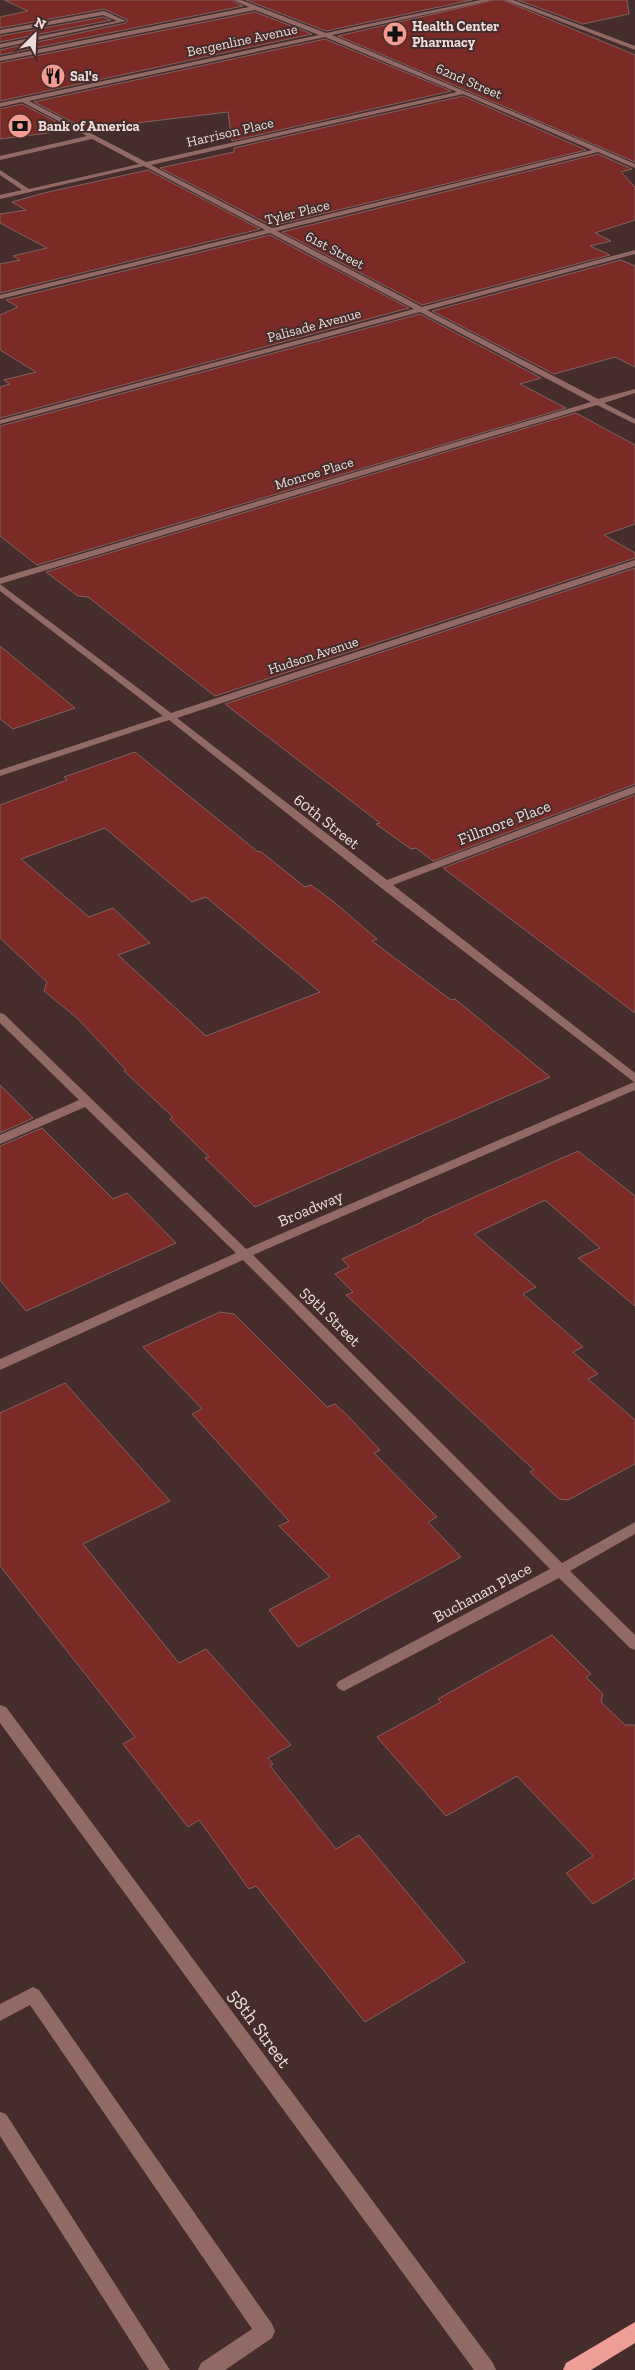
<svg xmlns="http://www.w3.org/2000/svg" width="635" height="2370" viewBox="0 0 635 2370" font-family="'Zilla Slab',serif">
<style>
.building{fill:#7c2a25;stroke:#7e6360;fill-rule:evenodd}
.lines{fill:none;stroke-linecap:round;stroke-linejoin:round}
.minor{fill:#926a65;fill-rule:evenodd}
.major{fill:#ef9e95;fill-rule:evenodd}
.labels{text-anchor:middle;stroke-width:4;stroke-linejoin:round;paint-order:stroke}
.far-poi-label{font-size:14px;font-weight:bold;fill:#ecdddb;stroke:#442d2a;text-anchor:start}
.far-street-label{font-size:14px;fill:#ecdddb;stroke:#442d2a}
.street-label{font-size:16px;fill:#ecdddb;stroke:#442d2a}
.near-street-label{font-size:19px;fill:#ecdddb;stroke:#442d2a}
</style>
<rect width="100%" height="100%" fill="#442d2a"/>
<!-- building -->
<g class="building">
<path d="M4,0H231L243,6L0,55V50L126,23L128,20L104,9L0,28V17L28,11Z"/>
<path d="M246,0H472L326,31Z"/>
<path d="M494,0H503L635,55V162L338,36Z"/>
<path d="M518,0H627L629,14L583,24Z"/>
<path d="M255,12L312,34L0,101V63Z"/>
<path d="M103,17L111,20L0,42V36Z"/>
<path d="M325,39L451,91L232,141L228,112L86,129L34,102Z"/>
<path d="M463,96L586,150L272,226L160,168L234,152V148Z"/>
<path d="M22,104L72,130L0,139V109Z"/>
<path d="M598,154L632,169L621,172L635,187V220L595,233L611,241L590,246L610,255L422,305L282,232Z"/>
<path d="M148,170L260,229L0,293V264L20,260L13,256L47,248L0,223V214L26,210L12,202L44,193Z"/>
<path d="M270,235L409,308L0,418V387L10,384L4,380L36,372L0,350V315L18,307L6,300Z"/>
<path d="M621,260L635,266V367L615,357L554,374L432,311Z"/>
<path d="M420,314L541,378L520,384L566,408L37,565L0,536V426Z"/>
<path d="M576,413L635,445V524L604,535L635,553V558L215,696L88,597L78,596L46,572Z"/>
<path d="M635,568V784L433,861L416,848L411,849L376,824L380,823L225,704Z"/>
<path d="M0,646L75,708L13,729L0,719Z"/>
<path d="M135,752L258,852L260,851L305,887L311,885L334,902L377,939L372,941L451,1000L455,999L550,1077L255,1207L205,1158L209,1157L170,1119L173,1117L124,1071L126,1070L76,1017L44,991L47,982L0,938V805L67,780L64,777ZM105,828L192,902L206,897L320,992L206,1036L118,955L150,943L113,908L89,917L21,859Z"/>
<path d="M635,795V1013L443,868Z"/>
<path d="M0,1085L33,1118L0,1133Z"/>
<path d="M42,1128L113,1199L127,1193L176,1243L26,1311L0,1280V1146Z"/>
<path d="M578,1151L635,1196V1306L578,1258L600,1248L545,1200L474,1234L536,1287L523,1294L583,1347L573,1352L598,1374L588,1379L635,1420V1464L568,1500L559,1499L530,1472L534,1470L346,1295L353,1292L335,1274L349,1267L342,1259L424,1221L423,1220Z"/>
<path d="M220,1312L234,1314L327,1407L335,1404L347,1415L380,1450L374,1453L437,1517L428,1522L461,1557L298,1647L269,1610L330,1577L279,1526L289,1521L192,1414L202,1409L143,1347Z"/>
<path d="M65,1383L170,1501L83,1544L179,1663L206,1649L291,1745L268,1758L273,1764L270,1766L336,1849L359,1835L465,1962L365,2022L256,1886L249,1889L199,1820L188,1827L123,1744L135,1737L0,1566V1413Z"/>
<path d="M552,1635L591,1674L586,1677L603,1694L601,1702L625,1725H635V1878L593,1904L566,1873L593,1856L517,1776L446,1816L377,1737L441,1702L438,1699Z"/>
</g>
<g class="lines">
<!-- minor -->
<g class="minor">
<path d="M233,0H241L326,33L481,0H492L332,35L601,149L635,164V168L598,152L277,231L422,307L635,250V254L427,310L598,399L635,389V393L604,403L635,419V424L597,405L0,584V578L591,402L420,312L0,424V420L414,309L270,233L0,299V295L265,230L144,166L0,199V195L22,190L0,175V170L29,189L139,164L92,139L0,160V156L87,136L22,102L0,107V103L319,35L255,10L0,61V57L249,7ZM325,37L457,92L146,162L29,101ZM463,94L592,150L272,228L151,165Z"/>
<path d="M505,0H513L635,46V50Z"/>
<path d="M104,11L126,21L0,48V44L117,21L103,15L0,34V30Z"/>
<path d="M635,560V566L177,718L387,880L635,786V793L393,885L635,1073V1090L253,1255L562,1563L635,1522V1534L570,1571L635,1635V1650L630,1648L559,1578L344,1691L339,1689L336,1685L339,1681L550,1569L243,1260L0,1370V1359L236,1253L85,1107L0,1144V1135L79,1100L0,1023V1013L4,1014L246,1249L634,1082L380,887L169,720L0,776V770L163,716L0,591V584L171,713Z"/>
<path d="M0,1705L6,1707L493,2363L496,2370H474L0,1723Z"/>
<path d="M33,1987L39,1990L272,2324L275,2331L272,2338L225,2370H198L201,2363L252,2329L30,2005L0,2021V2004Z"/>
<path d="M0,2112L6,2114L170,2370H149L0,2136Z"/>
</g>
<!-- major -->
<path class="major" d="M635,2322V2343L591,2370H563L566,2363Z"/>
</g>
<!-- icons -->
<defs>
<symbol id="pharmacy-disc" viewBox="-11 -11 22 22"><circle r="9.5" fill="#f59c92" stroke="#442d2a"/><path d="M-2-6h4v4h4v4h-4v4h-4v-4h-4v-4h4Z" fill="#111"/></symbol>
<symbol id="restaurant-disc" viewBox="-11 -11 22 22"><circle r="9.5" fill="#f59c92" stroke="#442d2a"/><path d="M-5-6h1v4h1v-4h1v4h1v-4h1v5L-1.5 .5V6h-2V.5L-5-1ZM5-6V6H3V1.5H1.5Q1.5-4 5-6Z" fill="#111"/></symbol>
<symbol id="bank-disc" viewBox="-11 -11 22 22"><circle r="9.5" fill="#f59c92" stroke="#442d2a"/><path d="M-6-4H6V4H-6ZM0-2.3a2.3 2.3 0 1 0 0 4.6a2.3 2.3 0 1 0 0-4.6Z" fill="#111"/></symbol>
</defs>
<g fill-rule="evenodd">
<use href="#pharmacy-disc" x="381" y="20" width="28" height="28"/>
<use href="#restaurant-disc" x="39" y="62" width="28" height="28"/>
<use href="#bank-disc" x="6" y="112" width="28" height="28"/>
</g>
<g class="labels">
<!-- far-poi labels -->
<g class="far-poi-label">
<text x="412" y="31">Health Center<tspan x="412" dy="16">Pharmacy</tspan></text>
<text x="70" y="81">Sal's</text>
<text x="38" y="131">Bank of America</text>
</g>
<!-- far-street labels -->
<g class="far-street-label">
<text transform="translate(242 40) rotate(-12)" y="5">Bergenline Avenue</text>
<text transform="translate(469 81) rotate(23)" y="5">62nd Street</text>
<text transform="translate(230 132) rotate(-13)" y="5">Harrison Place</text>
<text transform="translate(297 212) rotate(-14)" y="5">Tyler Place</text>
<text transform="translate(335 250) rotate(28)" y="5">61st Street</text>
<text transform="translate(314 325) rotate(-15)" y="5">Palisade Avenue</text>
<text transform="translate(314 473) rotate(-17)" y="5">Monroe Place</text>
<text transform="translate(313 655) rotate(-18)" y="5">Hudson Avenue</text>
</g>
<!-- street labels -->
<g class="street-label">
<text transform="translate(327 821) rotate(38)" y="6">60th Street</text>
<text transform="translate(504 822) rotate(-21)" y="6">Fillmore Place</text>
<text transform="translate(310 1208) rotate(-23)" y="6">Broadway</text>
<text transform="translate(331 1316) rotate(45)" y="6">59th Street</text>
<text transform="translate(482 1592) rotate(-28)" y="6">Buchanan Place</text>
</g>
<!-- near-street labels -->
<g class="near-street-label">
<text transform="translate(260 2028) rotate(54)" y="7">58th Street</text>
</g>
</g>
<!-- north arrow -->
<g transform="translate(35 35) rotate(24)" stroke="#442d2a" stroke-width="4" paint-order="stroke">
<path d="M0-4L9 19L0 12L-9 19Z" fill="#ecdddb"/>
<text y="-8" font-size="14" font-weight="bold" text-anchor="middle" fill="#ecdddb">N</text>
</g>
</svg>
